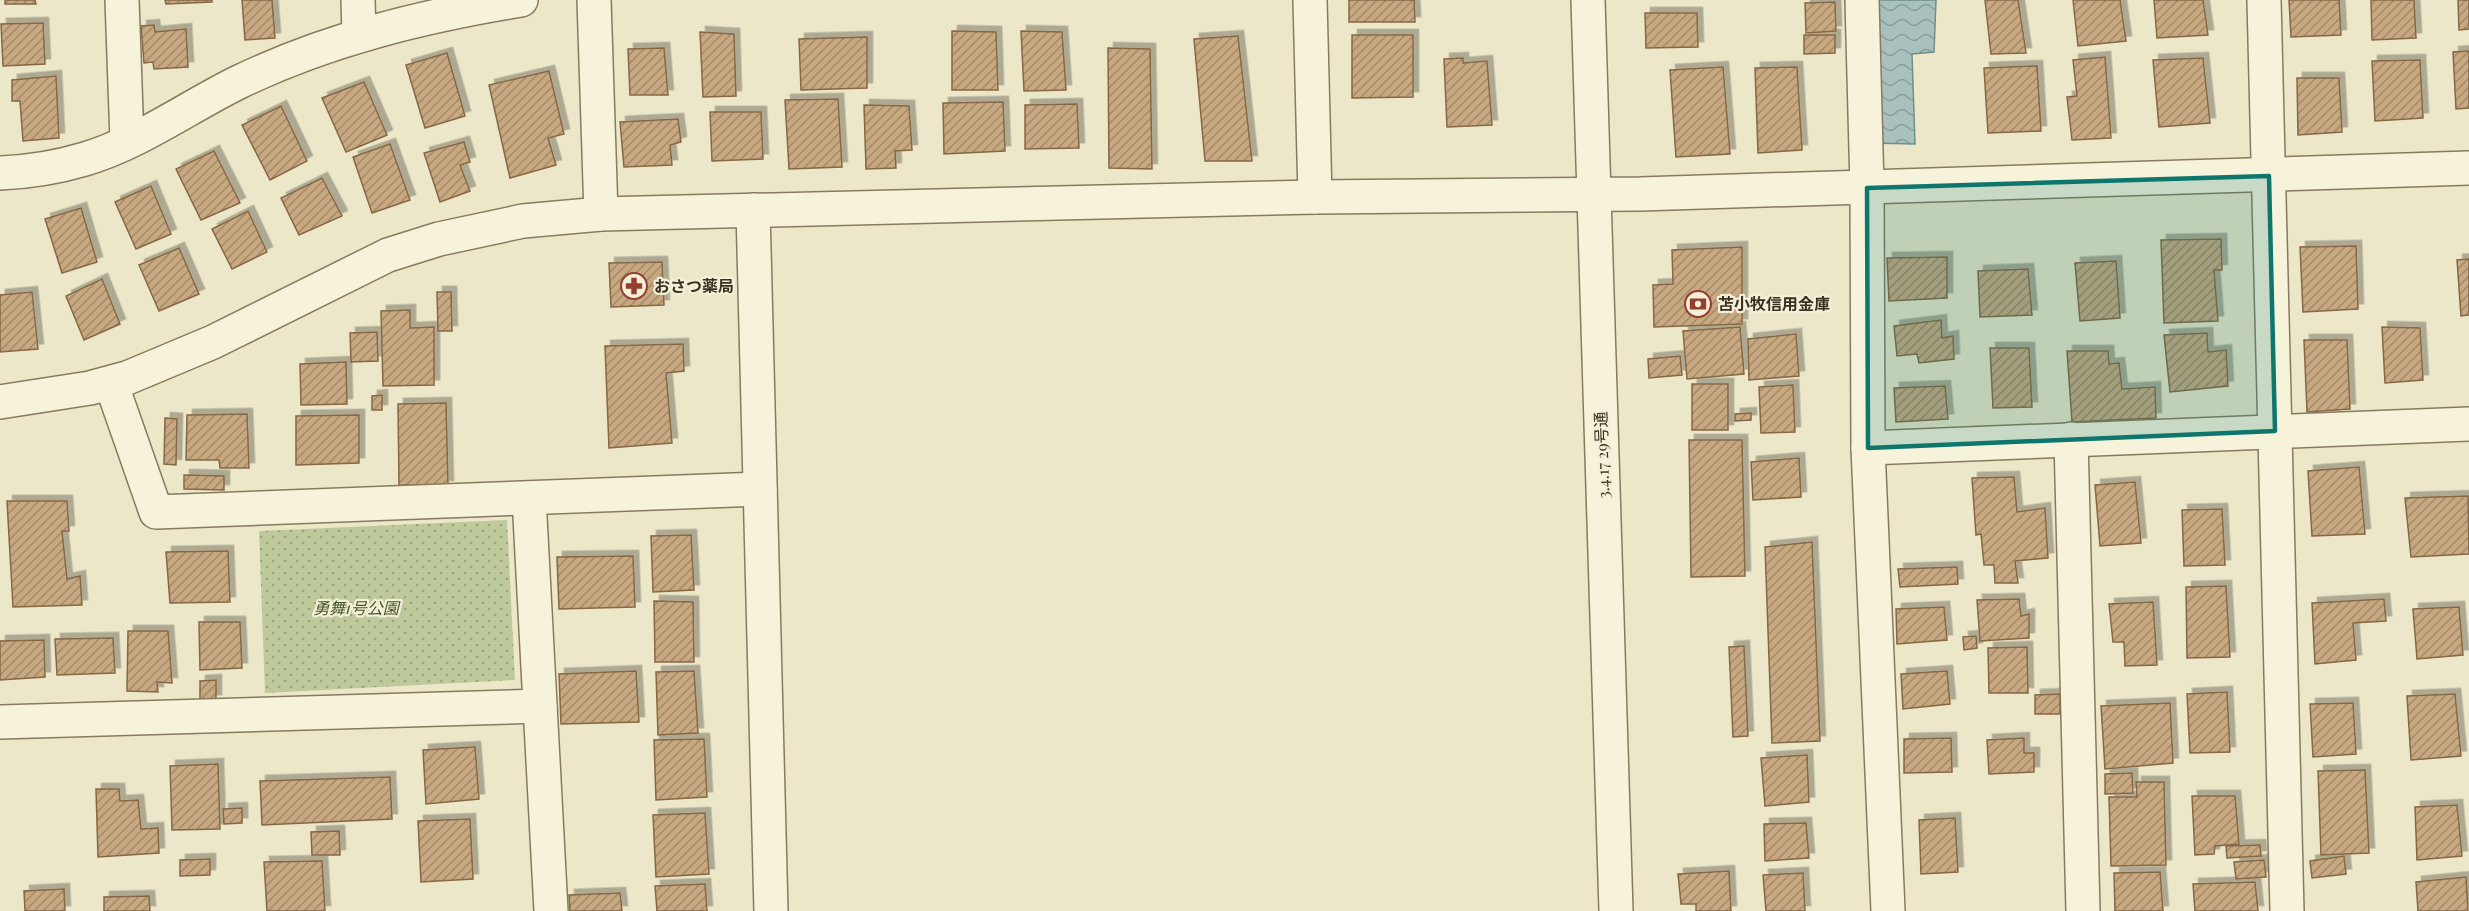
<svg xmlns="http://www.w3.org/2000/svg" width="2469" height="911" viewBox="0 0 2469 911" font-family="'Playfair Display','Noto Sans JP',serif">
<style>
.park{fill:url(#park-dots)}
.water{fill:url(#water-waves);stroke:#6f8f8b;stroke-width:1.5}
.building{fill:url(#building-hatch);stroke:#866745;stroke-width:1.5;filter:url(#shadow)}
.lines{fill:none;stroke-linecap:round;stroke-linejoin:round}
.minor-casing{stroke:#887a5e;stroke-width:36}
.tertiary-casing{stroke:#887a5e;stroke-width:36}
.minor{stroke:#f7f3db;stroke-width:33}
.tertiary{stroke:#f7f3db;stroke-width:33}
.marked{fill:#0f766e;fill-opacity:0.2;stroke:#0f766e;stroke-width:4.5;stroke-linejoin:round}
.labels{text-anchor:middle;stroke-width:4.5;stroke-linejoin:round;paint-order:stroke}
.poi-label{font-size:16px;font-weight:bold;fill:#393021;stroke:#f4f0d7;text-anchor:start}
.street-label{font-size:16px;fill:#393021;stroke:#f4f0d7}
.park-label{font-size:16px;font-style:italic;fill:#435428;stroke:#f4f0d7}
</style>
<defs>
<pattern id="park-dots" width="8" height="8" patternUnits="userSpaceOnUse" patternTransform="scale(1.5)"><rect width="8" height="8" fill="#bfca9c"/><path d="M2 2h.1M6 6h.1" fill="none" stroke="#9ca47f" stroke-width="1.8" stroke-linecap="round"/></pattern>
<pattern id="water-waves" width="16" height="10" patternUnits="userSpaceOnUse" patternTransform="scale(1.5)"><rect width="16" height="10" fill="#a9c1bd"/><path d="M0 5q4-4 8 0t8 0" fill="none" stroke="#8b9d99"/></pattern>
<pattern id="building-hatch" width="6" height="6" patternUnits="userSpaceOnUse" patternTransform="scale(1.5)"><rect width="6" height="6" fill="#c8a880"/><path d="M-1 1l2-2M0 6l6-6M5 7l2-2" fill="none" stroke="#a38968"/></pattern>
<filter id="shadow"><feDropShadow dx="5.5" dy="-5.5" stdDeviation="0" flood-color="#0004"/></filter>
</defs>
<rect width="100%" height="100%" fill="#ece7c8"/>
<!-- park -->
<path class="park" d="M507,520L515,680L265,693L259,531Z"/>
<!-- water -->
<path class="water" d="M1865,0H1936L1934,52L1912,54L1915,144L1869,143Z"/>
<!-- building -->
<g class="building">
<path d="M5,0H35L36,4H5Z"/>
<path d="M165,0H212V2L166,4Z"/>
<path d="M242,0H272L275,38L245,40Z"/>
<path d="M1349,0H1414L1415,22H1349Z"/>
<path d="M1985,0H2018L2026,53L1991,54Z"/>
<path d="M2073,0H2120L2126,41L2078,46Z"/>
<path d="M2154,0H2203L2208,35L2157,38Z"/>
<path d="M2289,0H2339L2341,35L2291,37Z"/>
<path d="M2371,0H2414L2416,38L2372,40Z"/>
<path d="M2458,0H2469V29L2459,30Z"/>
<path d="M1835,2L1836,31L1806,33L1805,3Z"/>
<path d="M1645,13H1697L1698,47L1646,48Z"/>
<path d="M43,23L45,64L3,66L1,24Z"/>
<path d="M154,25L155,32L186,29L188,67L154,69L153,62L144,63L141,26Z"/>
<path d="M952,31L996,32L998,90H952Z"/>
<path d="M1021,31L1062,32L1066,90L1024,91Z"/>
<path d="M700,32L734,34L736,96L703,97Z"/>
<path d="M1352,35H1413V97L1352,98Z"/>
<path d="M1804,35H1835V53L1804,54Z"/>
<path d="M1238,36L1252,161H1205L1194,39Z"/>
<path d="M867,37V88L801,90L799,39Z"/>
<path d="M664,48L668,95H630L628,49Z"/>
<path d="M1108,48L1150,49L1152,169L1109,168Z"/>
<path d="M2469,51V108L2456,109L2453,52Z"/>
<path d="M447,53L465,116L425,128L406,65Z"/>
<path d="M2105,57L2111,138L2072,140L2067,97L2077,96L2073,60Z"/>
<path d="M1463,58V63L1487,61L1492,125L1447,127L1444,59Z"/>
<path d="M2203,58L2210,123L2159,127L2153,60Z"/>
<path d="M2420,60L2423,118L2375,121L2372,61Z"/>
<path d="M2037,66L2041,131L1988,133L1984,68Z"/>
<path d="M1723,67L1730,154L1676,157L1670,70Z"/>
<path d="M1797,67L1802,150L1758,153L1755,68Z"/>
<path d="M549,71L564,134L548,138L556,165L510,178L489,85Z"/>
<path d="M56,76L59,138L23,141L20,101H12V80Z"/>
<path d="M2297,78H2339L2342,132L2298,135Z"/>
<path d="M364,82L387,135L346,152L322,98Z"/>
<path d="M838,99L842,167L789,169L785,100Z"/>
<path d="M1003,102L1005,151L944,154L943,103Z"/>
<path d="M1077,104L1079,148L1025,149V105Z"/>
<path d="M864,105L909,106L912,150L895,151L896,168L866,169Z"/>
<path d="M281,106L307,161L270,180L242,125Z"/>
<path d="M710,112H761L763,159L712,161Z"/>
<path d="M678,119L681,142L670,145L672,165L624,167L620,122Z"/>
<path d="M464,142L470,162L460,165L470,191L440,202L424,153Z"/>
<path d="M390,144L410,200L372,213L353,157Z"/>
<path d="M214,151L240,203L201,220L176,169Z"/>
<path d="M322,178L342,216L299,235L281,198Z"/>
<path d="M151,186L171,234L136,249L115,202Z"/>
<path d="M81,208L97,262L62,273L45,219Z"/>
<path d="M248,211L267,252L232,269L212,229Z"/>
<path d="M2221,239L2222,270H2214L2218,321L2164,323L2161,240Z"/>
<path d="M2356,246L2358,309L2303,312L2300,247Z"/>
<path d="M1742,247V324L1654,327L1653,285L1673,284L1672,250Z"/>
<path d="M179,248L199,294L159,311L139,265Z"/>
<path d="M1947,257V298L1889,301L1887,258Z"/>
<path d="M2469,259V315L2461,316L2457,260Z"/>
<path d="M2116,261L2120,318L2080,321L2075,263Z"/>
<path d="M662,262L664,305L611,307L609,263Z"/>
<path d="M2028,269L2032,315L1980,317L1978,271Z"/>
<path d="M102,279L120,324L84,340L66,296Z"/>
<path d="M32,292L38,349L0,352V295Z"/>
<path d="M437,292H451L452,331H438Z"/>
<path d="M410,310V328L434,327V385L383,386L381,311Z"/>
<path d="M1941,320L1942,338L1953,336L1954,359L1919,363L1917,354L1897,356L1894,326Z"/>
<path d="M1740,327L1744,374L1687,379L1683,331Z"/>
<path d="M2382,327L2420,328L2423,380L2385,383Z"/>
<path d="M377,332L378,361L351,362L350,333Z"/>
<path d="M2207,333L2208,352L2226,350L2228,386L2170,392L2164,335Z"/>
<path d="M1796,334L1799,376L1749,380L1748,339Z"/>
<path d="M2304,340H2347L2350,409L2307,412Z"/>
<path d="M683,344L684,371L666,373L672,443L609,448L605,346Z"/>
<path d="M1990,348H2029L2032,407L1993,408Z"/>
<path d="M2067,351H2108L2109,364L2119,363L2122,389L2155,387L2156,418L2072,422Z"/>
<path d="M1680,356L1682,375L1649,378L1648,359Z"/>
<path d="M346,362L347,404L301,405L300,364Z"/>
<rect x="1692" y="384" width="36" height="46"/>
<path d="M1793,385L1795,432L1761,433L1759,387Z"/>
<path d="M1945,386L1948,419L1896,422L1894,388Z"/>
<path d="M382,395V410H372V396Z"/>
<path d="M446,403L448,486L399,485L398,404Z"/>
<path d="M1751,413V420L1735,421V414Z"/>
<path d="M247,414L249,468H220L219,460H186L187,415Z"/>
<path d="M359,415V463L296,465V416Z"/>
<path d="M165,418L177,419L176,465L164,464Z"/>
<path d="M1689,440H1742L1745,576L1691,577Z"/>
<path d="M1799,458L1801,497L1753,500L1751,462Z"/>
<path d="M2359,467L2365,534L2312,536L2308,471Z"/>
<path d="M184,475L224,476V490L184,489Z"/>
<path d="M2014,477L2017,512L2045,508L2048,558L2015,561L2018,583H1995L1994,565H1984L1981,534L1976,535L1972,478Z"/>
<path d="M2135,482L2141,543L2100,546L2095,485Z"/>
<path d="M2468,496L2469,554L2411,557L2405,498Z"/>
<path d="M7,501H67L69,531H62L67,579L80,576L82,605L13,607Z"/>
<path d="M2222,509L2225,565L2184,566L2182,510Z"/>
<path d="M691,535L694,590L653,592L651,536Z"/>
<path d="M1812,542L1820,741L1772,743L1765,547Z"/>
<path d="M228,551L230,602L170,603L166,552Z"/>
<path d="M633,556L635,607L559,609L557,557Z"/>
<path d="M1957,567L1958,584L1900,587L1898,569Z"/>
<path d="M2226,586L2230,657L2187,658L2186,587Z"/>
<path d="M2019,599L2021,616L2029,614V638L1980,641L1977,600Z"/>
<path d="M2384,599L2386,621L2353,623L2356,660L2315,664L2312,603Z"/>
<path d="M654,601L693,602L694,662H655Z"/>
<path d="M2153,602L2157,665L2125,666L2124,642H2113L2109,604Z"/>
<path d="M1944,607L1947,640L1897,644L1896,609Z"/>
<path d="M2459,607L2463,655L2417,659L2413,609Z"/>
<path d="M199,622H240L242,668L200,670Z"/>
<path d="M128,631H168L172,683L157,682L158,692L127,691Z"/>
<path d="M1976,636L1977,648L1964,650L1963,637Z"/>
<path d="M113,638L115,673L57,675L55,639Z"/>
<path d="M44,640L45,677L0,680V641Z"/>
<path d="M1744,646L1748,736L1733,737L1729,647Z"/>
<path d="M2027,647L2028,693H1989L1988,648Z"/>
<path d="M636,671L639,722L561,724L559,674Z"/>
<path d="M694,671L698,733L658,735L656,672Z"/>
<path d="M1947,671L1950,704L1903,709L1901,674Z"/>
<path d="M216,680V700H200V681Z"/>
<path d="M2227,692L2230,752L2190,753L2187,694Z"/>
<path d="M2060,694V714H2035V695Z"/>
<path d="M2455,694L2461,756L2411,760L2407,696Z"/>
<path d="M2170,703L2173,763L2105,769L2101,706Z"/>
<path d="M2353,703L2356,754L2313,757L2310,704Z"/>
<path d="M1951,738L1952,772L1904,773V739Z"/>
<path d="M2024,738V753H2034V772L1989,774L1987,740Z"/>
<path d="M704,739L707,797L656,800L654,740Z"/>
<path d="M475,747L479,799L426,804L423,750Z"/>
<path d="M1807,755L1809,802L1765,806L1761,758Z"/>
<path d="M218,764L220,829L172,830L170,766Z"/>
<path d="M2365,770L2369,853L2321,855L2318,771Z"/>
<path d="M2132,773L2133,793L2105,794V774Z"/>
<path d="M390,777L392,819L262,825L260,781Z"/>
<path d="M2136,782H2164L2166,865L2111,866L2109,797H2137Z"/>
<path d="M96,789H119L120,801L138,800L141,829L158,828L159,853L98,857Z"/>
<path d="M2192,796H2235L2239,844L2215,846L2214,854L2195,855Z"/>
<path d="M2457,805L2462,856L2417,860L2415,807Z"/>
<path d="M242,808V823L224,824L223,809Z"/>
<path d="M705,813L709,874L656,877L653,815Z"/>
<path d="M1955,818L1958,872L1921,874L1919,820Z"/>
<path d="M470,819L473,879L421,882L418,821Z"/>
<path d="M1806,823L1809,858L1765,861L1764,824Z"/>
<path d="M339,831L340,855H312L311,832Z"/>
<path d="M2260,845L2261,856L2227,858L2226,846Z"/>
<path d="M2344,856L2346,874L2312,878L2310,861Z"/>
<path d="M210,859V875L180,876V860Z"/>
<path d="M2264,860L2266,877L2236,879L2234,862Z"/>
<path d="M322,861L325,911H267L264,862Z"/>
<path d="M1729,871L1731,911H1696V904H1681L1678,874Z"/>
<path d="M2160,872L2163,911H2115L2114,873Z"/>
<path d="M1803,873L1805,911H1766L1763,875Z"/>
<path d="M2466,877L2468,911H2418L2416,882Z"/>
<path d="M2255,882L2258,911H2195L2193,884Z"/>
<path d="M705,884L707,911H657L655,886Z"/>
<path d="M64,889L65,911H25L24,891Z"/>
<path d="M620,893L622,911H570L569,895Z"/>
<path d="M149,896L150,911H104V897Z"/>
</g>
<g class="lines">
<defs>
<g id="minor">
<path d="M122,0L127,141"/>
<path d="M358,0L359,34"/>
<path d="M594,0L601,214"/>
<path d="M1310,0L1315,197"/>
<path d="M1862,0L1867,188L1868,448L1888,911"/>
<path d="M2264,0L2287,911"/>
<path d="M0,173C28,172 58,167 85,159C139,143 188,107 239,82C328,39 424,16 521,0"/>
<path d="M753,210L771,911"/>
<path d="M111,383L156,512L760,489"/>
<path d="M2071,439L2083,911"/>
<path d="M1868,448L2469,424"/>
<path d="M529,498L551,911"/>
<path d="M0,722L540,706"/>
</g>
<g id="tertiary">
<path d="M1588,0L1616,911"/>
<path d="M0,402L90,388L127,378L213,342L388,255L439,239L523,221L601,214L1315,197L1640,194L2469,168"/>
</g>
</defs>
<!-- minor casing -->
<use href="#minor" class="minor-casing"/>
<!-- tertiary casing -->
<use href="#tertiary" class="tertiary-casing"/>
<!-- minor -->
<use href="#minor" class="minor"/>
<!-- tertiary -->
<use href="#tertiary" class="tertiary"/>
</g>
<!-- marked area -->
<path class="marked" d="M2269,176L2275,431L1868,448L1867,188Z"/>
<!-- icons -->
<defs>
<symbol id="pharmacy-ring" viewBox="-11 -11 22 22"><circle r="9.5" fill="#f4f0d7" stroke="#943e31" stroke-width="1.5"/><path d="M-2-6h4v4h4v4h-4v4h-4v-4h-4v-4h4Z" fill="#943e31"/></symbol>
<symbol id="bank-ring" viewBox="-11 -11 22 22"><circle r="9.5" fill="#f4f0d7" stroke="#943e31" stroke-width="1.5"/><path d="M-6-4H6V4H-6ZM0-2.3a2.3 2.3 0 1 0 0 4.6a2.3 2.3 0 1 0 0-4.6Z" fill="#943e31"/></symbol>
</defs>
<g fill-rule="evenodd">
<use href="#pharmacy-ring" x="619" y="271" width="30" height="30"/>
<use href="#bank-ring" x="1683" y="289" width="30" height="30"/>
</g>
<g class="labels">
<!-- poi labels -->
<g class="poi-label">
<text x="654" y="292">おさつ薬局</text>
<text x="1718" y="310">苫小牧信用金庫</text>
</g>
<!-- street labels -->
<g class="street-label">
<text transform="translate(1602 455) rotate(-92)" y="6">3.4.17 29号通</text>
</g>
<!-- park labels -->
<g class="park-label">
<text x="356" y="614">勇舞1号公園</text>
</g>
</g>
</svg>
